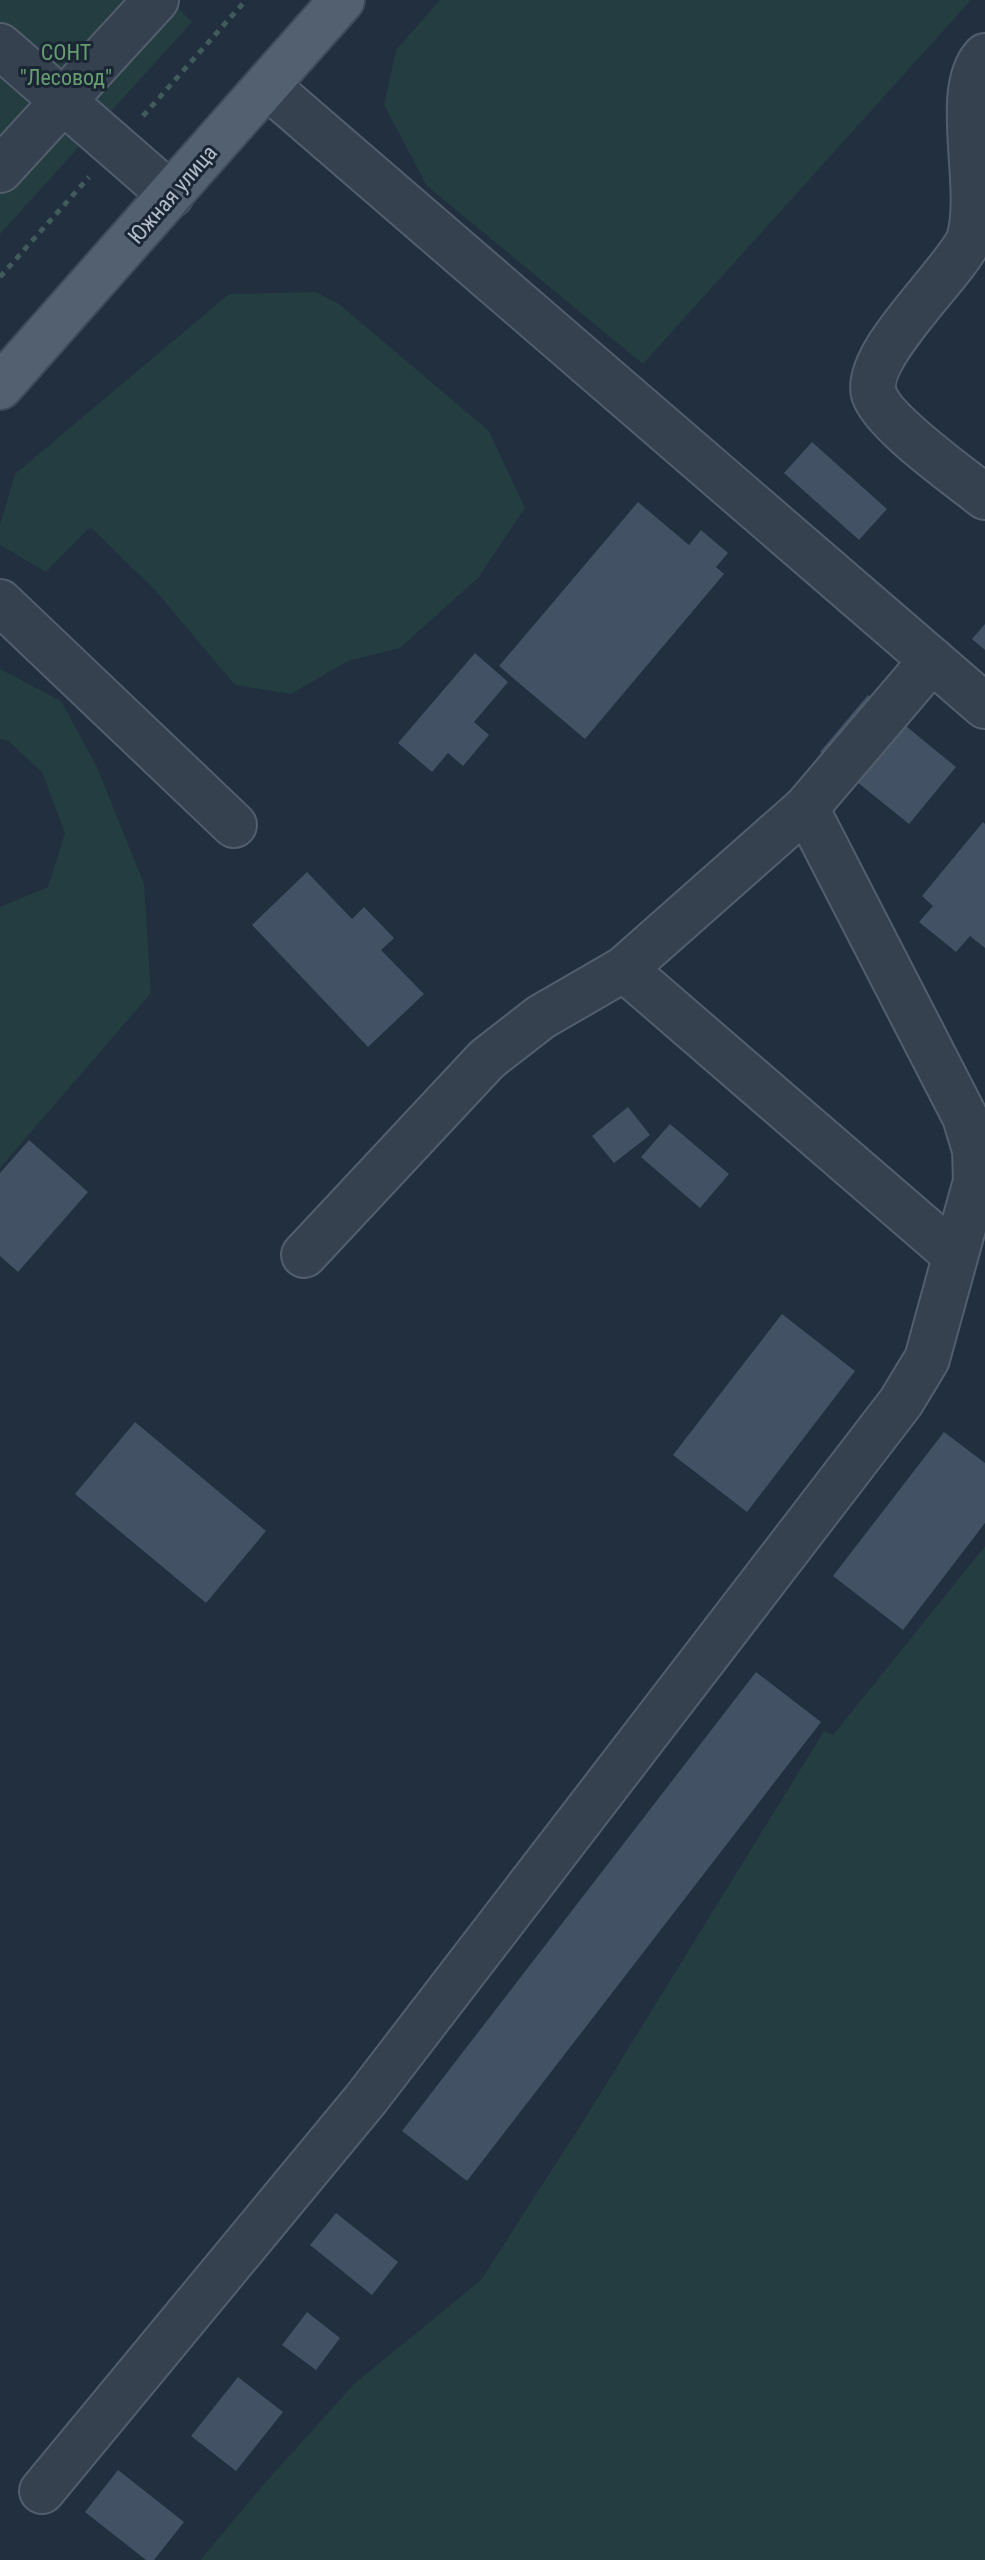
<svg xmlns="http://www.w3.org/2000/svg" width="985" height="2560" viewBox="0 0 985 2560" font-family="'Roboto Condensed',sans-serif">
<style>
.green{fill:#233d40}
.building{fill:#425163}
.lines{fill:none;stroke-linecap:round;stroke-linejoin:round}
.minor-casing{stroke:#535e6d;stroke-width:48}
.major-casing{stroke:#3e4a58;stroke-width:48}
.path{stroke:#415b5d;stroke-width:5;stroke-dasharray:6 6;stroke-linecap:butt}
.minor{stroke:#35414f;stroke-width:44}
.major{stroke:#53606f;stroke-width:44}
.labels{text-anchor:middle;stroke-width:6;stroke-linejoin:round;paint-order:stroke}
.park-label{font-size:22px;fill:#669d71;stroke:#1b2634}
.street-label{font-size:22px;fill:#b1bbca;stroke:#1b2634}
</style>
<rect width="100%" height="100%" fill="#212f3f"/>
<!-- green -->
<g class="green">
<path d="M0,0H170L192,22L0,234Z"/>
<path d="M440,0H971L643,364L427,186L384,105L396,50Z"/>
<path d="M316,292L339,304L489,431L525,508L478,578L400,648L348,661L291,694L235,685L155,590L90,527L46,572L0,545V525L15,474L229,294Z"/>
<path d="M0,669L61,701L97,767L144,884L151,993L0,1168V907L48,887L65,833L42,772L7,740L0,739Z"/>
<path d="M985,1546V2560H200L264,2484L354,2384L481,2280L589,2112L824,1731L833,1735Z"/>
</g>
<!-- building -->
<g class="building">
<path d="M812,442L887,509L859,540L784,473Z"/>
<path d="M638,502L689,545L701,530L728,553L716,567L724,574L585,739L499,666Z"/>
<path d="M985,624V650L972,639Z"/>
<path d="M475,653L508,682L474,722L489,735L463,766L448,753L432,772L398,743Z"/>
<path d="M868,695L956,767L909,824L820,752Z"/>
<path d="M983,822L985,824V948L970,936L956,952L919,922L933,906L922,896Z"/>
<path d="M307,872L352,919L364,907L394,938L381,950L424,994L368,1047L252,925Z"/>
<path d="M628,1107L650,1135L614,1163L592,1136Z"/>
<path d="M670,1124L729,1174L700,1208L641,1157Z"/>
<path d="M29,1140L88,1192L18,1272L0,1256V1173Z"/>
<path d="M782,1314L855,1371L747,1512L673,1455Z"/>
<path d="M135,1422L266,1531L206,1603L75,1494Z"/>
<path d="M944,1432L985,1463V1523L903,1630L833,1576Z"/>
<path d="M756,1672L821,1722L467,2181L402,2131Z"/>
<path d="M336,2213L398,2262L372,2295L310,2245Z"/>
<path d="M307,2312L340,2338L316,2370L282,2345Z"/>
<path d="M238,2377L283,2412L236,2471L191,2436Z"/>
<path d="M118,2470L184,2522L154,2560H146L85,2512Z"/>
</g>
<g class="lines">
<defs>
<g id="minor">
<path d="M0,46L171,195"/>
<path d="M985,56C952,91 985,187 969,240C952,276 863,355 874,394C883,423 959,476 985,497"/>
<path d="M267,86L985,706"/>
<path d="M0,170L156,0"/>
<path d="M0,602L234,825"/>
<path d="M806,808L932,660"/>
<path d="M624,969L955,1255"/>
<path d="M42,2491L366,2099L901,1402L927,1359L976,1181L975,1150L965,1117L806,808L624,969L541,1017L487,1059L304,1255"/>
</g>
<path id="major" d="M0,387L342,0"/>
</defs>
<!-- minor casing -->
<use href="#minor" class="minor-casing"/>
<!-- major casing -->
<use href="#major" class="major-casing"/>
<!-- path -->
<g class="path">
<path d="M143,116L246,0"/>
<path d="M0,277L89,177"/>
</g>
<!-- minor -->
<use href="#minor" class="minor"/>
<!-- major -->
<use href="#major" class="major"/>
</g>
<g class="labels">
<!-- park labels -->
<g class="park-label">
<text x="66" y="60">СОНТ<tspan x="66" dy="25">"Лесовод"</tspan></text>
</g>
<!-- street labels -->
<g class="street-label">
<text transform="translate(172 194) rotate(-49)" y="8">Южная улица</text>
</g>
</g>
</svg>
